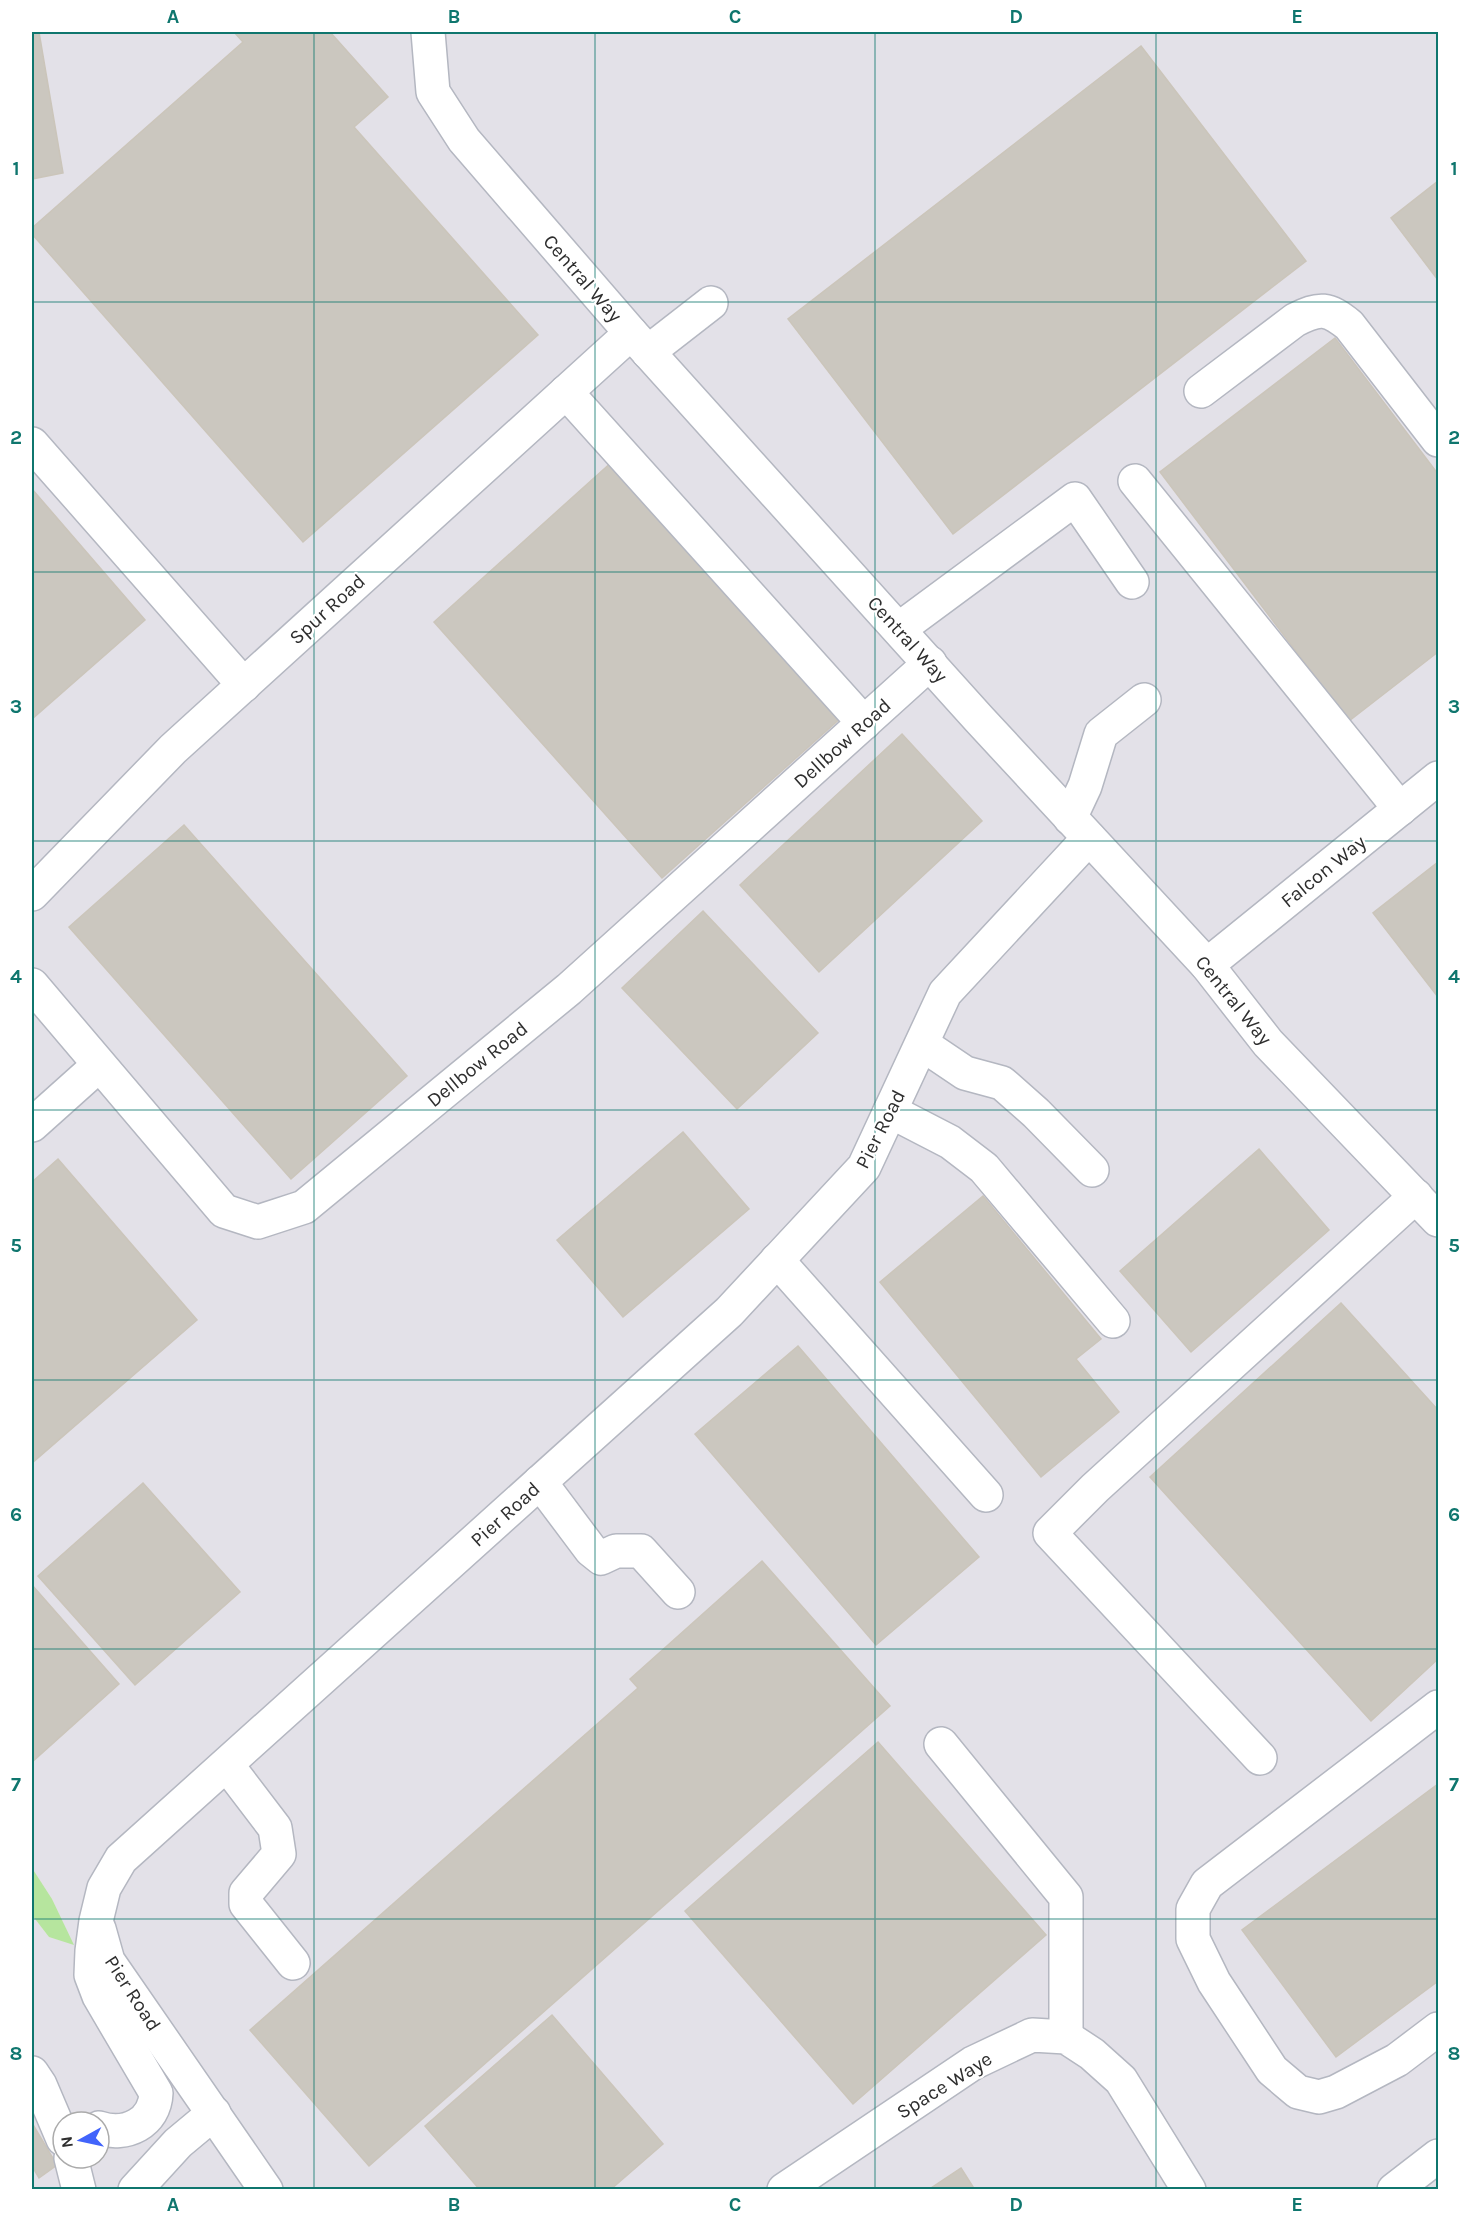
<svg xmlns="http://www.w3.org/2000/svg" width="1470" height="2221" viewBox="0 0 1470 2221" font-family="Karla,sans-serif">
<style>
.industrial{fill:#e3e1e8;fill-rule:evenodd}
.green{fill:#b6e59e}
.building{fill:#cbc7bf;stroke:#cbc5ba;stroke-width:1.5}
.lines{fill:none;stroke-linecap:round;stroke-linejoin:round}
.minor-casing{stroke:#b4b7c1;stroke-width:36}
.minor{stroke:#fff;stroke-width:33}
.grid{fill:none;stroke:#0f766e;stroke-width:1.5;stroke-opacity:0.55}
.labels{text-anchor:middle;stroke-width:4.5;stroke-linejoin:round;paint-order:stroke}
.street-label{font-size:20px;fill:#2e2e2e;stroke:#fff}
.neatline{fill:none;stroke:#0f766e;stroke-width:2}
.grid-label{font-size:20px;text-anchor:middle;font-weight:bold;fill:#0f766e}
</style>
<rect width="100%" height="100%" fill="#efe9e1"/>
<!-- industrial -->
<path class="industrial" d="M32,32H1438V2189H32V1915L49,1937L73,1944L52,1899L32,1868ZM63,2122H99V2158H63Z"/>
<!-- green -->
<path class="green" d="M32,1868L52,1899L74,1945L49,1937L32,1915Z"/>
<!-- building -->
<g class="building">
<path d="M32,32H39L63,173L32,179Z"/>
<path d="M234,32H330L388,97L354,127L538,335L303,542L32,234V228L243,42Z"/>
<path d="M1141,46L1306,261L953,534L788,319Z"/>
<path d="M1438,181V280L1391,218Z"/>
<path d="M1335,338L1438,474V652L1349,721L1160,472Z"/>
<path d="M614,460L843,716L662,878L434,622Z"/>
<path d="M32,489L145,620L32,719Z"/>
<path d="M902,734L982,821L819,972L740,885Z"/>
<path d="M184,825L407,1076L291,1179L69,927Z"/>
<path d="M1438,862V997L1373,913Z"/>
<path d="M703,911L818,1033L737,1109L622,988Z"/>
<path d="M683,1132L749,1209L623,1317L557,1240Z"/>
<path d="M1259,1149L1329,1230L1191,1352L1120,1271Z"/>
<path d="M58,1159L197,1320L32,1463V1182Z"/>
<path d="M983,1196L1101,1339L1076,1359L1119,1412L1041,1477L880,1282Z"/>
<path d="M1341,1303L1438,1410V1659L1371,1721L1150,1477Z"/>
<path d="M798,1346L979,1557L876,1645L695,1434Z"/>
<path d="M143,1483L240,1592L135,1685L38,1576Z"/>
<path d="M762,1561L890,1706L369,2166L250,2030L638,1688L630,1679Z"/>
<path d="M32,1585L119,1684L32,1762Z"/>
<path d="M878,1742L1046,1935L853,2104L685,1911Z"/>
<path d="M1438,1784V1981L1336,2057L1242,1930Z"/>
<path d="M552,2015L663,2144L610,2190H480L425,2126Z"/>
<path d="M32,2123L57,2165L39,2178L32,2166Z"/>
<path d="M961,2168L975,2190H928Z"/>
</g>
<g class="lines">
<defs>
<g id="minor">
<path d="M428,32L433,92L464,140L631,333L979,719L1207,965L1268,1043L1438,1220"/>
<path d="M648,352L711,303"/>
<path d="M1201,391L1295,320C1320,307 1328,308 1349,325L1438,440"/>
<path d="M566,392L864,723"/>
<path d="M32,444L244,685"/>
<path d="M1135,481L1400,809"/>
<path d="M899,629L1075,499L1132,582"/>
<path d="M1070,818L1085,786L1101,734L1144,700"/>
<path d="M32,894L173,749L631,333"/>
<path d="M1207,965L1438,778"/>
<path d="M32,985L224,1211L258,1222L304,1207L569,989L930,663"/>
<path d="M922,1044L965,1073L1002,1083L1036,1113L1092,1170"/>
<path d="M890,1111L950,1142L984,1168L1113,1321"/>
<path d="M32,1125L99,1065"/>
<path d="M777,1260L986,1495"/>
<path d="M540,1482L591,1550L601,1558L616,1551H641L678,1592"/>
<path d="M1438,1707L1207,1884L1193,1909V1939L1214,1982L1272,2070L1298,2092L1319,2097L1336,2092L1397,2060L1438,2029"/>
<path d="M941,1744L1066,1897V2037"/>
<path d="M1260,1758L1050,1533L1095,1488L1416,1196"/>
<path d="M227,1765L275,1828L279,1854L246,1893V1904L293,1963"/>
<path d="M99,1929L108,1961L266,2190"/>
<path d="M32,2073L40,2085L63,2139"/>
<path d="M99,2128C126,2137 155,2123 156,2093L99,1996L91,1975L92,1951L96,1921L104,1888L121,1859L729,1312L864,1167L945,993L1089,838"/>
<path d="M71,2158L79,2190"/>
<path d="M135,2190L178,2143L214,2113"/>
<path d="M784,2190L973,2063L1032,2035L1066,2037L1092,2054L1121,2080L1189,2190"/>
<path d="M1394,2190L1438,2156"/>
</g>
</defs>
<!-- minor casing -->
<use href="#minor" class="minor-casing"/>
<!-- minor -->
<use href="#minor" class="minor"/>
</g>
<!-- grid -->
<path class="grid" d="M314,32V2190M595,32V2190M875,32V2190M1156,32V2190M32,302H1438M32,572H1438M32,841H1438M32,1110H1438M32,1380H1438M32,1649H1438M32,1919H1438"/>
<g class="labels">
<!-- street labels -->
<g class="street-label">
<text transform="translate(583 278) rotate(49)" y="7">Central Way</text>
<text transform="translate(327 609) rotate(-42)" y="7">Spur Road</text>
<text transform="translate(908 639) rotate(48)" y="7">Central Way</text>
<text transform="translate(842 743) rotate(-42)" y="7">Dellbow Road</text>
<text transform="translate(1323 871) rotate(-39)" y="7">Falcon Way</text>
<text transform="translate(1234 1000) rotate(51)" y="7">Central Way</text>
<text transform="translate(477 1064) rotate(-39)" y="7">Dellbow Road</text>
<text transform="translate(880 1129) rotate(-63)" y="7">Pier Road</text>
<text transform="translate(505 1514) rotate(-42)" y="7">Pier Road</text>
<text transform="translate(133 1993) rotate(57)" y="7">Pier Road</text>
<text transform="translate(944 2085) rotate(-32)" y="7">Space Waye</text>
</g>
</g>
<!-- border -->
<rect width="1470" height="2221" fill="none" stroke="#ffffff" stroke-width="66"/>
<!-- north arrow -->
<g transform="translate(81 2140) rotate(262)"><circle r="28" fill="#ffffff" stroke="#ababab" stroke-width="1.5"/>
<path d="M0-4.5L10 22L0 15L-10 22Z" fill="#4264fb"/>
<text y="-9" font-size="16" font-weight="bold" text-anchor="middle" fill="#2e2e2e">N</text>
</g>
<rect x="33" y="33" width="1404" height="2155" class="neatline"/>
<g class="grid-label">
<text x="173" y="23">A</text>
<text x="454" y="23">B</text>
<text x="735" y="23">C</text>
<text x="1016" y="23">D</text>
<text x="1297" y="23">E</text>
<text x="16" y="175">1</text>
<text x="1454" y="175">1</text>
<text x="16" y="444">2</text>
<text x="1454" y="444">2</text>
<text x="16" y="713">3</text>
<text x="1454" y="713">3</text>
<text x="16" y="983">4</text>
<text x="1454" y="983">4</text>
<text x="16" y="1252">5</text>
<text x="1454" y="1252">5</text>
<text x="16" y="1521">6</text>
<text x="1454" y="1521">6</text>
<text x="16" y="1791">7</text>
<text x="1454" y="1791">7</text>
<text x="16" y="2060">8</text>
<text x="1454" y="2060">8</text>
<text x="173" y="2211">A</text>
<text x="454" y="2211">B</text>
<text x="735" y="2211">C</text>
<text x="1016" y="2211">D</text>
<text x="1297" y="2211">E</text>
</g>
</svg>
